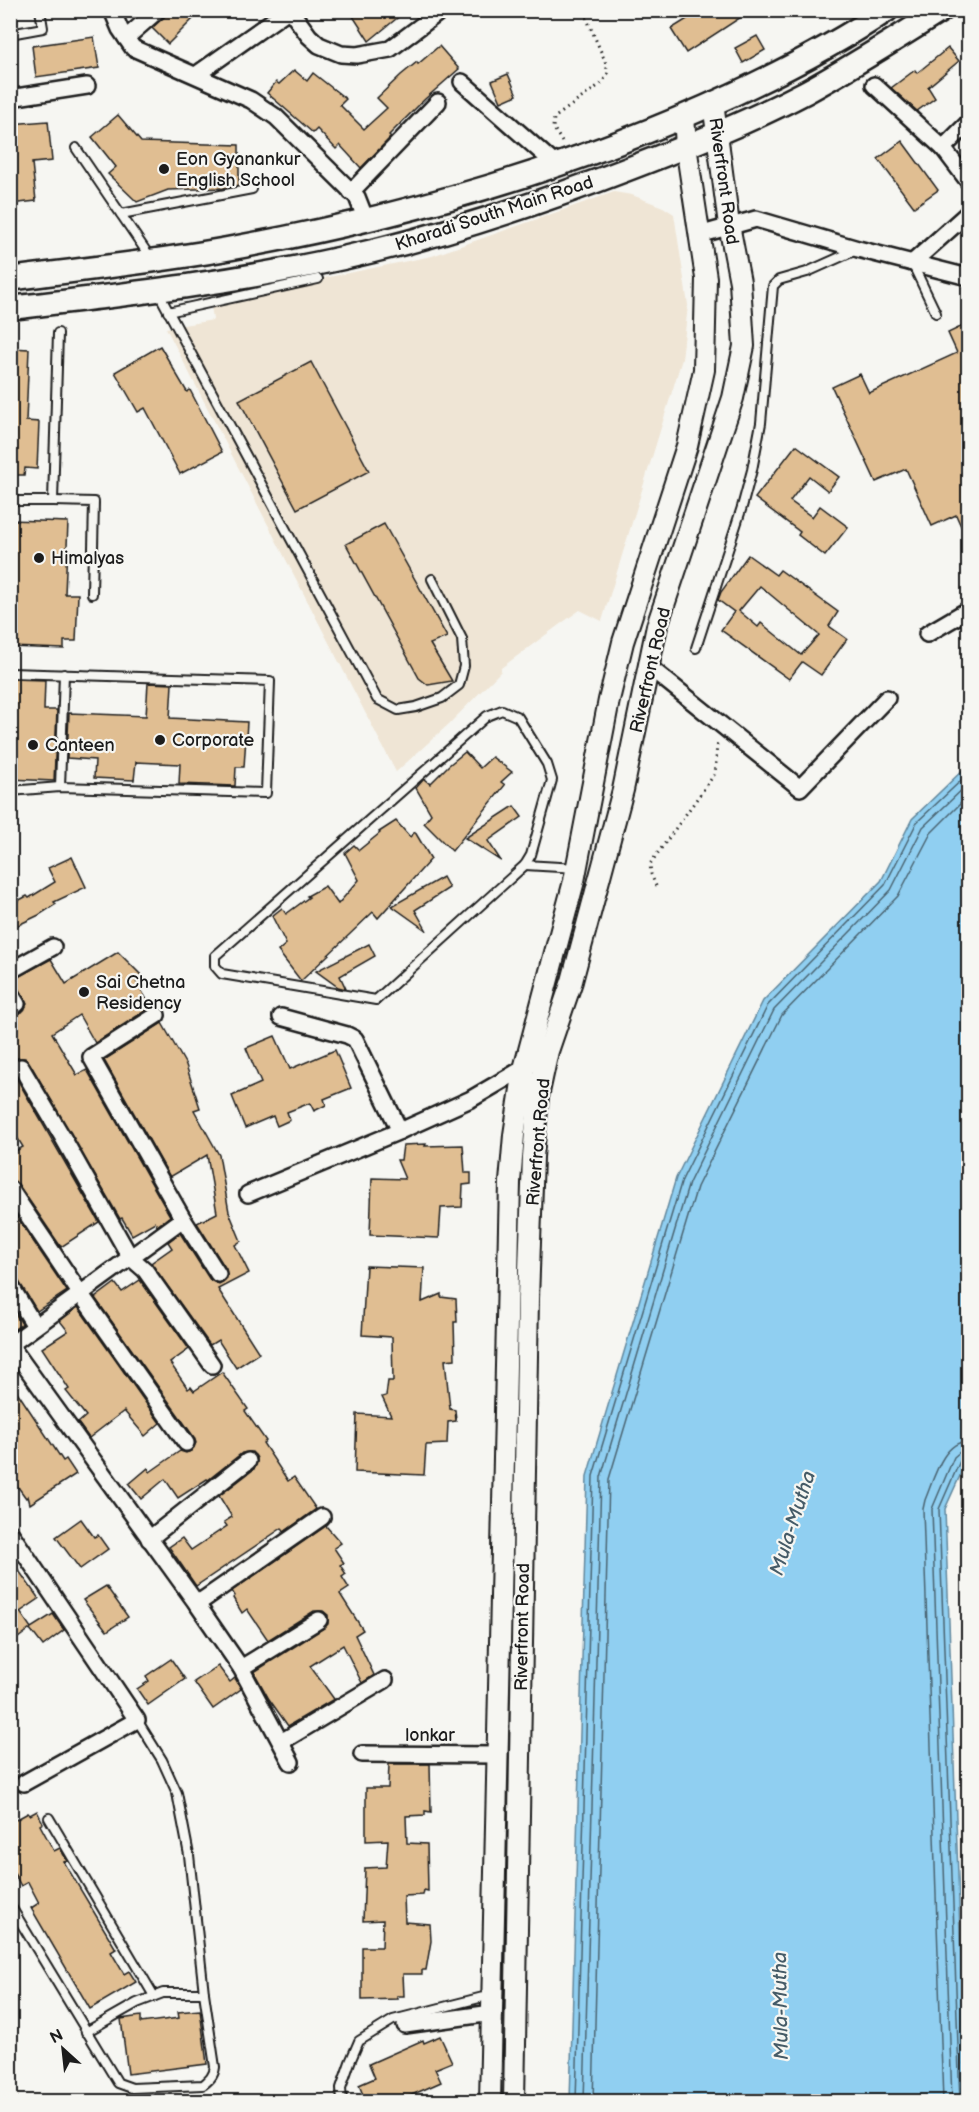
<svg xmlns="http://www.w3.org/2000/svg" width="979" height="2112" viewBox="0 0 979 2112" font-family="'Balsamiq Sans',sans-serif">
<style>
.built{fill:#efe5d5}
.water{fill:#90cff1;stroke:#62879c;stroke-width:1.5}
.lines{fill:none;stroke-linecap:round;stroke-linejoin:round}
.shore{stroke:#4a6471;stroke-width:1.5}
.building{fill:#e0be92;stroke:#1c1c1c;stroke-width:1.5;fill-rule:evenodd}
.service-casing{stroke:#1c1c1c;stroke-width:12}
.minor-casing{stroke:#1c1c1c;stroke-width:20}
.tertiary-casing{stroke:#1c1c1c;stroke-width:24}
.secondary-casing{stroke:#1c1c1c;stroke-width:27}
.path{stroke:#1c1c1c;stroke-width:3;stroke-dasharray:1.5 4.5;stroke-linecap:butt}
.service{stroke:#f6f6f2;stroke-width:8}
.minor{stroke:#f6f6f2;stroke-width:15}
.tertiary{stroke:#f6f6f2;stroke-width:20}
.secondary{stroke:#f6f6f2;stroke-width:22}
.poi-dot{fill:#1c1c1c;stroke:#f6f6f2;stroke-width:2}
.labels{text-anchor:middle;stroke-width:4.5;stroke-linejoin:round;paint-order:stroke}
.poi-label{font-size:18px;fill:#1c1c1c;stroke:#f6f6f2;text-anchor:start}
.street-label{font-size:18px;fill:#1c1c1c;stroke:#f6f6f2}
.water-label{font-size:20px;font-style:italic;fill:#455b67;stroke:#f6f6f2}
</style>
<rect width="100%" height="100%" fill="#f6f6f2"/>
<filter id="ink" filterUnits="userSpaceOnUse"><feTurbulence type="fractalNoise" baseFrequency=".0167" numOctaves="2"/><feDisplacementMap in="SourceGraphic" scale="12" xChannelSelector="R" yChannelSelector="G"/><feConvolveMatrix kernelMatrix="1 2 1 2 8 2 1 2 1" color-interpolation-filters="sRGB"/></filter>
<g filter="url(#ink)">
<!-- built -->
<path class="built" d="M614,192L632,195L663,207L674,214L688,305L682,359L602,621L580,610L559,625L501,668V671L449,724L396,772L166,328L213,320L210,297L285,286L432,256Z"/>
<!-- water -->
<path class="water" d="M968,765V1458L945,1509L966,2101H570L587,1476L676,1178L763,1001L881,881L912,819Z"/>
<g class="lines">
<!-- shore -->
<g class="shore">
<path d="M576,2102L593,1476L682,1180L768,1005L885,885L917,822L968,774"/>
<path d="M584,2102L601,1477L689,1183L774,1010L891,890L923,827L968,784"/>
<path d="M593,2102L609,1479L697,1187L782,1015L898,896L931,833L968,796"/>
<path d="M943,2102L923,1509L925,1500C934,1479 942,1442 968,1441"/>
<path d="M952,2102L932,1509L954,1457L961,1451L968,1450"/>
<path d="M960,2102L939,1509L960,1461L964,1458L968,1457"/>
</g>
</g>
<!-- building -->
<g class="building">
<path d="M167,10H202L168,44L152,28L164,17Z"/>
<path d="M349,10H407L369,41Z"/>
<path d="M714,10H752L686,53L671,29L700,11L704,17Z"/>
<path d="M757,36L765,50L743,63L735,48Z"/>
<path d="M94,37L99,68L36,77L32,46Z"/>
<path d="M439,46L459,69L425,99L389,135L391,137L361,168L340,145L336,149L317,129L313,133L267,93L276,82L279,84L294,70L307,81L313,73L346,99L340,105L364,129L387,108L377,98L401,75L417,62L418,64Z"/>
<path d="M948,48L959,61L928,87L935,98L917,111L891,88L915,70L917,73Z"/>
<path d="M508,74L517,95L501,102L492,81Z"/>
<path d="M118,115L141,142L239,145V185L224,188L168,190L137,202L108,174L116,167L92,137Z"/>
<path d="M48,121L52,161L32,163L36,201L10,204V124Z"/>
<path d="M902,141L938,190L914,207L878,159Z"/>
<path d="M969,323V544L956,515L932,526L906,469L876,482L832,387L860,374L869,393L957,353L948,333Z"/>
<path d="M160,346L187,392L190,390L222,452L180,474L145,408L138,412L115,372Z"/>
<path d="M10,348L29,349L26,421L39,422L37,469L25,468L24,475H10Z"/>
<path d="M311,362L369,471L297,509L239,400Z"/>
<path d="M796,445L839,477L828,491L809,476L790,501L812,517L820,506L848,527L825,556L798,535L800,532L755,498Z"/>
<path d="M10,520L68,522L65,594H78L76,641H64V649L10,647Z"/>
<path d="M384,524L447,637L430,644L452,681L428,685L419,678L346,544Z"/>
<path d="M748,555L776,575L780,570L838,612L829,626L847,639L821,675L802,662L789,679L721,630L734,612L718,600L721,592ZM760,586L819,635L801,655L761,623L758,627L739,611Z"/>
<path d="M10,679L45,680L44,710H57L54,781L10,779Z"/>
<path d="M148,683L172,684L170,718L247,722L244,767H236L235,786L179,784L180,764L136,762L134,780L94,778L95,760L67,758L69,713L146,716Z"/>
<path d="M465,752L480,768L492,757L512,772L501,782L505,785L452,851L424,823L431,814L416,788L424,779L430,784L449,765Z"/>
<path d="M514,806L522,817L488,841L501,861L465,838Z"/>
<path d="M396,821L410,837L415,832L431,859L378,918L373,912L301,981L278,951L286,944L272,916L282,908L286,914L309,897L307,896L325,886L338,904L359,880L345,853L354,845L359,850L380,833L379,832Z"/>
<path d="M72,857L86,887L54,902L56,904L39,915L10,929V905L27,896L29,898L55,882L48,868Z"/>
<path d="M443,877L449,888L415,910L427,931L392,906Z"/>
<path d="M369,944L375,956L340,976L346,989L338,987L316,971Z"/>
<path d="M118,952L141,975L135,979L151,1007L95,1043L79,1015L52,1033L77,1075L87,1070L170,1216L157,1226L155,1222L132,1235L122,1218L120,1219L29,1062L25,1058H17L12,1063L13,1072L99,1222L61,1247L18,1184L10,1179V1154L23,1147L10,1126V1011L17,1014L22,1012L27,1004L18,988L10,983V981L51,959L66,984Z"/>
<path d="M162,1023L186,1065L200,1108L194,1110L219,1155L229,1212L241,1241L235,1245L249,1273L218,1289L259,1353L236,1368L218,1340L210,1345L151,1263L172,1248L168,1242L180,1233L210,1280L219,1284L227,1278L226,1269L197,1223L217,1213L207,1155L170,1177L104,1060Z"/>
<path d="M275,1036L290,1069L335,1050L351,1088L324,1099L326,1105L314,1111L310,1103L287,1112L290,1120L277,1126L273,1116L245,1128L232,1096L261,1083L246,1048Z"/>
<path d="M426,1144L425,1146L463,1145L465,1173H471V1184L463,1185L462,1207L441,1208L439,1238L370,1235L372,1178L405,1179L397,1160H401L403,1145Z"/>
<path d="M10,1207L67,1291L37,1311L18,1280L10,1275Z"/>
<path d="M366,1266L424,1268L422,1302L441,1294V1297L456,1299L457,1322H454L455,1359L445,1360L450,1409L455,1410L456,1421L448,1422L447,1444L426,1445L424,1475L355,1472L357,1414L391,1416L382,1397L386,1396L388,1381H393L392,1337L362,1335Z"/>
<path d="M140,1280L189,1349L170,1363L188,1389L191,1387L194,1391L222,1372L248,1409L245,1411L266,1441L263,1443L288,1481L294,1477L316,1509L284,1532L282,1528L196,1586L169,1547L182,1538L191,1550L227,1526L224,1522L232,1517L219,1496L254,1469L257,1459L252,1452L242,1453L208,1480L207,1479L178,1498L165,1479L141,1499L129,1484L148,1468L150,1472L180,1451L186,1453L191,1451L196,1443L194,1437L95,1298L115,1283L122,1292Z"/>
<path d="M10,1305L22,1324L10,1332Z"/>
<path d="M78,1307L160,1423L145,1436L124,1411L89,1438L78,1423L86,1416L66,1391L69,1389L42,1348L68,1331L60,1321Z"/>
<path d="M10,1381L63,1461L66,1459L76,1474L30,1504L28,1496L26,1498L10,1476Z"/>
<path d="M81,1519L94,1537L98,1535L108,1549L80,1569L56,1537Z"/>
<path d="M326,1526L341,1543L334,1548L344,1563L340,1565L346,1574L342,1577L349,1588L340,1594L363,1630L355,1635L374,1675L362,1683L343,1645L310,1666L334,1699L288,1726L269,1699L254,1672L324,1628L328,1624V1615L323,1611H314L268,1640L247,1609L242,1613L233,1598L235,1596L232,1591Z"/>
<path d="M10,1558L39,1599L20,1612L31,1628L53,1614L64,1630L43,1646L30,1629L10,1644Z"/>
<path d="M106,1586L128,1617L107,1631L83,1600Z"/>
<path d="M171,1659L185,1679L148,1705L137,1689L149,1681L146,1676Z"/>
<path d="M218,1666L230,1682L235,1678L241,1689L213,1709L194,1682Z"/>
<path d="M389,1764H430L431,1812L425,1811V1815L406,1816L407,1843L427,1844L428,1891L424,1890L423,1895L404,1896L405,1922L430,1924L431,1941L426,1970H422V1974H403L404,1996H397L398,1999L362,2000V1947H382L383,1920L363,1921L365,1868L386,1867L388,1840L366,1841V1788H388Z"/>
<path d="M37,1811L43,1823L40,1825L54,1851L60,1848L67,1861L64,1862L116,1949L111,1952L124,1974L129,1971L136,1982L90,2009L31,1908L39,1903L28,1882L21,1886L10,1866V1823L28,1813L30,1815Z"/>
<path d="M200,2010L207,2064L128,2074L121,2019L141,2016V2023L179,2018L178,2012Z"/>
<path d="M440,2036L452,2062L435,2069L441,2082L396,2102H366L359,2085L375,2078L369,2064L423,2040L424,2043Z"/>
</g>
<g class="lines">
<defs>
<g id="service">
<path d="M10,34L43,28L40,10"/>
<path d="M76,148L150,257"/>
<path d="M121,214L252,189"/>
<path d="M913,265L936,313"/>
<path d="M158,292L377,699L398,710L416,707L442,698L459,685L464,666L462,639L432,579"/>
<path d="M168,312L318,279"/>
<path d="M10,501H53L58,333"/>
<path d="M53,501L94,502L92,594"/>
<path d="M696,648L742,507L752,470L761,423L773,286L779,280L807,272L856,250"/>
<path d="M10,673L270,681L266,793L60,787L10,791"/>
<path d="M502,710L518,717L547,764L552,780L531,855L525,865L376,1000L222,974L215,966V956L487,716Z"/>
<path d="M60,787L64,674"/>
<path d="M525,865L577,868"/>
<path d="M49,1818L154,1996"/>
<path d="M10,1905L118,2083L132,2088L203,2085C209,2080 214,2076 215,2067L204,1993L189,1855L177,1793L162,1760L137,1720"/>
<path d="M86,2032L137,2003L163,1993H204"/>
<path d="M10,2098L14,2102"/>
<path d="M342,2102L341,2088L350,2062L359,2041L393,2020L491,1995"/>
</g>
<g id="minor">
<path d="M112,10L120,29L133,48L251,100L276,117L357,197L366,220"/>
<path d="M290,10L309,36L319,45L341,54L357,55L390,49L442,10"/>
<path d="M126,38L158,10"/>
<path d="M196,75L288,10"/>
<path d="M462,82L556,165"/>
<path d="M874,85L943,148L968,181"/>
<path d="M10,98L87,86"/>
<path d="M943,148L968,123"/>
<path d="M351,192L438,102"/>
<path d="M699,235L756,219L858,249L968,277"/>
<path d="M912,263L968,213"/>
<path d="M927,634L968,610"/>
<path d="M648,666L800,788L887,698"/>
<path d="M10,971L53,947"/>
<path d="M10,993L17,1004"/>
<path d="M157,1015L91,1057L183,1219L218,1274"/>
<path d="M281,1017L347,1035L355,1039L400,1131"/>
<path d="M21,1067L62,1136L130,1257L145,1270L212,1365"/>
<path d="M10,1189L80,1293L186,1443"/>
<path d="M248,1194L400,1131L471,1099L531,1064"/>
<path d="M183,1219L10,1345L197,1604L241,1668L291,1762"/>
<path d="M10,1285L35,1326"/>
<path d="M10,1532L137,1720L24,1783"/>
<path d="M149,1539L248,1461"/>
<path d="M197,1604L322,1517"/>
<path d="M241,1668L319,1620"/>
<path d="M281,1742L385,1680"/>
<path d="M362,1754L498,1755"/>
<path d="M405,2025L492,2013"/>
</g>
<g id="tertiary">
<path d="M490,2102L510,1182L514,1135L524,1069L574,881L609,700L623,642L687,446L704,370L706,278L686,146L684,116"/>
<path d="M514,2102L528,1299L533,1157L538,1097L548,1051L572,981L623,790L657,626L733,398L744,346L740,282L729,225L713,103"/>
</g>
<g id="secondary">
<path d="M10,279C83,269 155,262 227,249C400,218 572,169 732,95C786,70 838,43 887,10"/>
<path d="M10,308C132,294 254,280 373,251C460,230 545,201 628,169C688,146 749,122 806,92C852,67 897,38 942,10"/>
</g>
</defs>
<!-- service casing -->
<use href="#service" class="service-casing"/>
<!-- minor casing -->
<use href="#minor" class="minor-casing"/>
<!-- tertiary casing -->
<use href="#tertiary" class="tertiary-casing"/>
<!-- secondary casing -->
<use href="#secondary" class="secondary-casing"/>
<!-- path -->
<g class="path">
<path d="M562,142L553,127L554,118L602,83L608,73L605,61L583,10"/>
<path d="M656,886L651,874L650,864L714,775C718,764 714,752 719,741"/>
</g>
<!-- service -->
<use href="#service" class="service"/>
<!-- minor -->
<use href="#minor" class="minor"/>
<!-- tertiary -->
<use href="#tertiary" class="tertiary"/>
<!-- secondary -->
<use href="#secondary" class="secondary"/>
</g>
</g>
<!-- markers -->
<g class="poi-dot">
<circle cx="164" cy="169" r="6"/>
<circle cx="39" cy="558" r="6"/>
<circle cx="160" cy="740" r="6"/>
<circle cx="33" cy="745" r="6"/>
<circle cx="84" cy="992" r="6"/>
</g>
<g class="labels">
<!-- poi labels -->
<g class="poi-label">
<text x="176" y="165">Eon Gyanankur<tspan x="176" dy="21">English School</tspan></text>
<text x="51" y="564">Himalyas</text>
<text x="172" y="746">Corporate</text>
<text x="45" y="751">Canteen</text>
<text x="96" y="988">Sai Chetna<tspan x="96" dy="21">Residency</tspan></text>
</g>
<!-- street labels -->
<g class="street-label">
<text transform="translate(724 181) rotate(82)" y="6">Riverfront Road</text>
<text transform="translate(494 213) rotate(-18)" y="6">Kharadi South Main Road</text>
<text transform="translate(650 670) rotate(-77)" y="6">Riverfront Road</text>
<text transform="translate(538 1142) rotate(-85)" y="6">Riverfront Road</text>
<text transform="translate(522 1627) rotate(-89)" y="6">Riverfront Road</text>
<text x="430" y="1741">lonkar</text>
</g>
<!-- water labels -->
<g class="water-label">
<text transform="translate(792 1523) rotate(-72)" y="7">Mula-Mutha</text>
<text transform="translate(780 2006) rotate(-91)" y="7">Mula-Mutha</text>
</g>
</g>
<!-- margin -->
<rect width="979" height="2112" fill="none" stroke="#f6f6f2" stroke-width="36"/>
<rect x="18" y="18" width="943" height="2076" fill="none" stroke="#1c1c1c" stroke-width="2" filter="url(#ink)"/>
<!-- north arrow -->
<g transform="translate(63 2049) rotate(333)" stroke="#f6f6f2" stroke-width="4.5" paint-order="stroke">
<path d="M0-4.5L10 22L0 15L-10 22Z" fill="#1c1c1c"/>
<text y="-9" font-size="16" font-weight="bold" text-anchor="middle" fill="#1c1c1c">N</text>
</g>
</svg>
